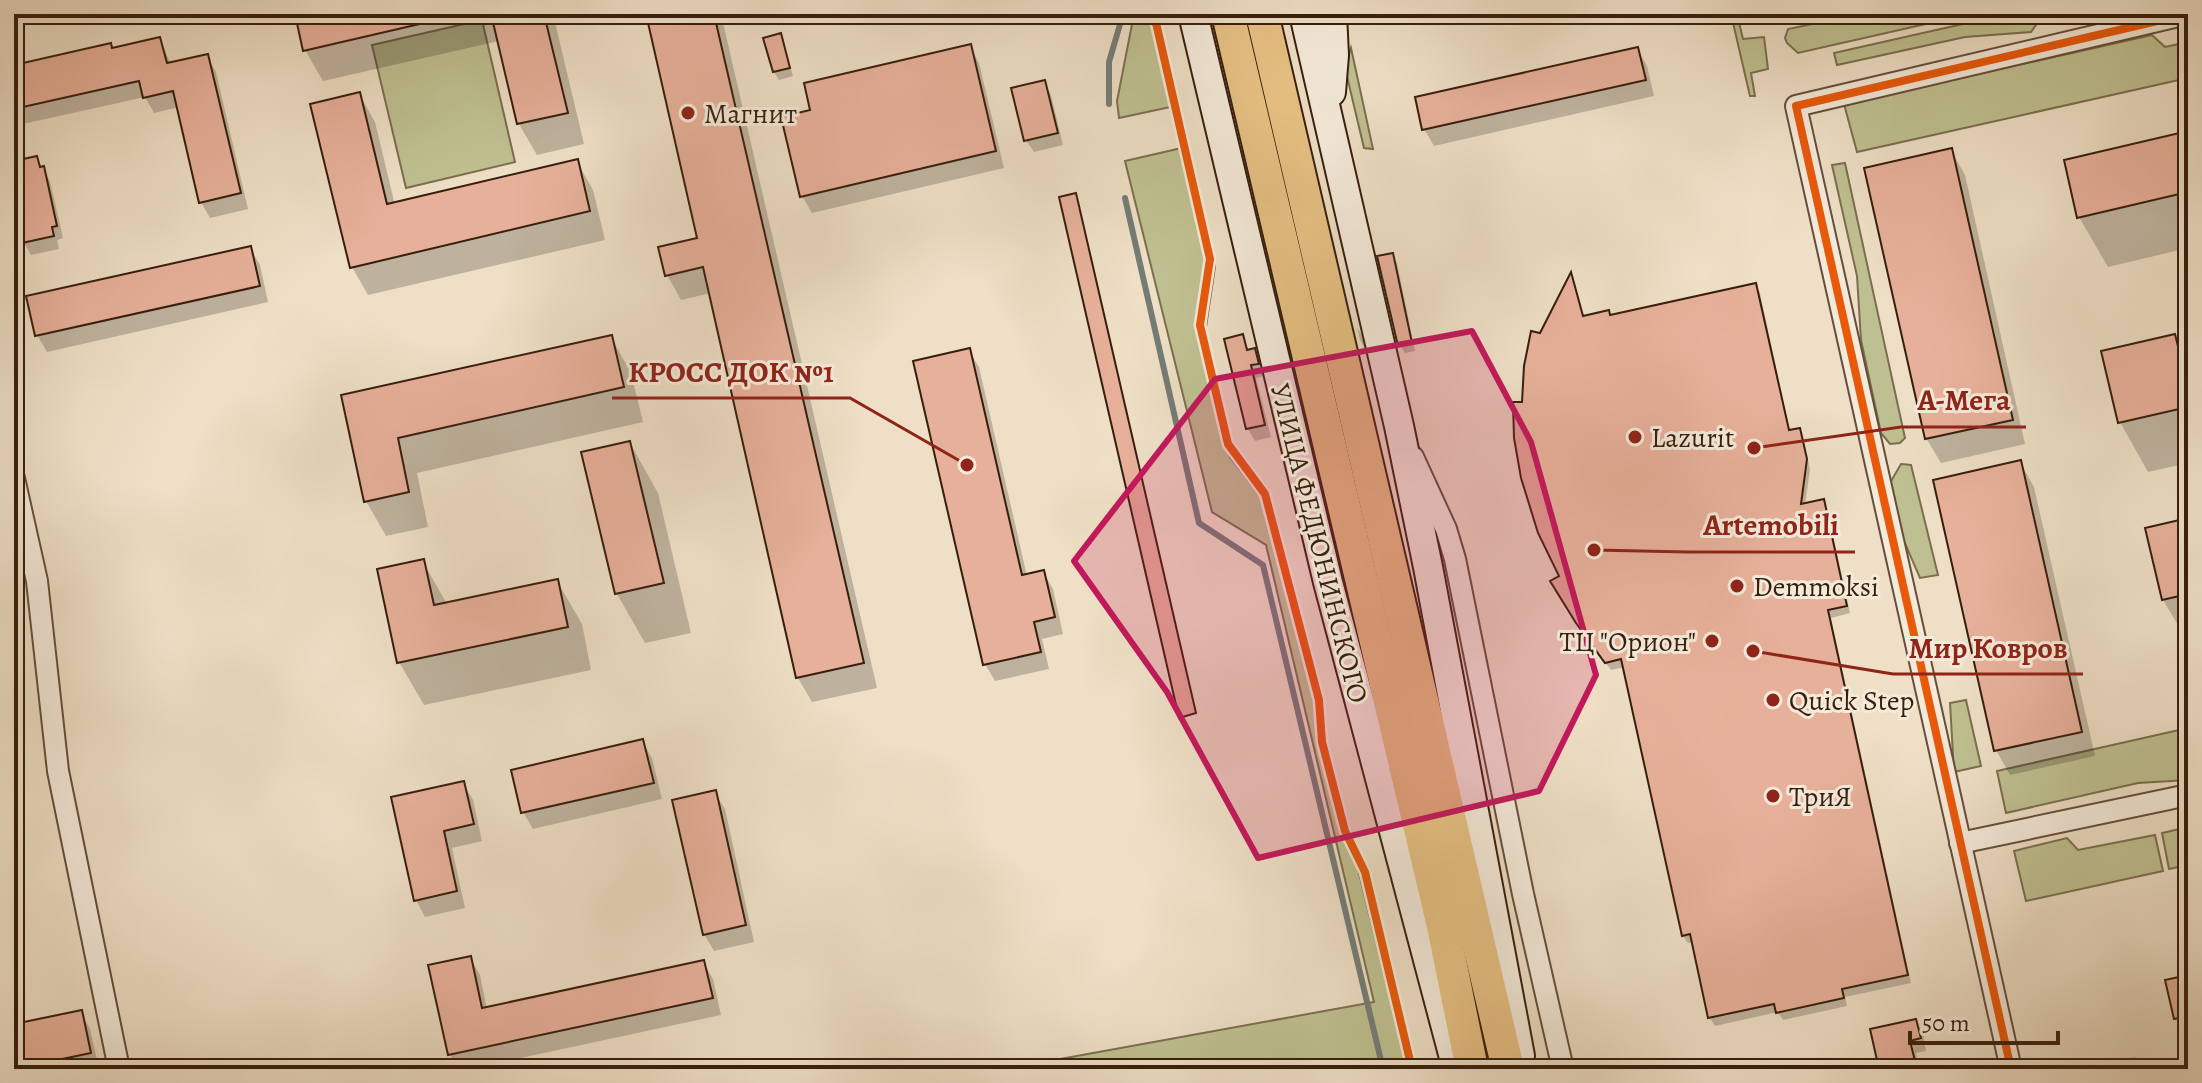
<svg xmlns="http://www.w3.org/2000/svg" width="2202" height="1083" viewBox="0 0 2202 1083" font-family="Alegreya,serif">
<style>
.green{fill:#bfc091;stroke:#7b6f4f;stroke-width:2}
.shadow{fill:#0003}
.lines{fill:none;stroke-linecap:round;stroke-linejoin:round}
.stream{stroke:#747c77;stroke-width:6}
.building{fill:#e7b09a;stroke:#371e0d;stroke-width:2}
.minor-casing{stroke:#654e3b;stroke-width:24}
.secondary-casing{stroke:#371e0d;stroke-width:32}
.trunk-casing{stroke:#371e0d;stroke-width:36}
.minor{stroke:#f4eada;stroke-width:20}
.secondary{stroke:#f4eada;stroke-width:28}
.trunk{stroke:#e7c083;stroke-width:32}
.cycleway-casing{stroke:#f4eada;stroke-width:13}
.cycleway{stroke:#e8590c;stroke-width:8}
.marked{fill:#c2185b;fill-opacity:0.2;stroke:#c2185b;stroke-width:6;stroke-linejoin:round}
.poi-dot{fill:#8f2418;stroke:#f4eada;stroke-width:3}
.labels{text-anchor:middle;stroke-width:6;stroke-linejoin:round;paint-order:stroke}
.poi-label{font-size:28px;fill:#371e0d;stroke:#f4eada;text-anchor:start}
.street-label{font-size:28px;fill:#371e0d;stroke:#f4eada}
.leader{fill:none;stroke:#8f2418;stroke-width:3}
.callout-dot{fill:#8f2418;stroke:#f4eada;stroke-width:3}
.callout-label{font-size:30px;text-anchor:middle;font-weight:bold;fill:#8f2418;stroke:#f4eada;stroke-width:6;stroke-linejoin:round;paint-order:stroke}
</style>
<rect width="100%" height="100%" fill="#eedfc6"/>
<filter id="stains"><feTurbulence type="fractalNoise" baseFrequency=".0025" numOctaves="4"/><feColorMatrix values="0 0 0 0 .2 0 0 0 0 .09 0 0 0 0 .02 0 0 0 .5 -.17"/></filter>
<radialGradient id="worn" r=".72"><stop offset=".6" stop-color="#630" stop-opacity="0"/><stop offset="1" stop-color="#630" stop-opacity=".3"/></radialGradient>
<!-- green -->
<g class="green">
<path d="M1134,14H1156L1175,106L1119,118L1117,101Z"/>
<path d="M1731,14H1737L1743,39L1764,37L1768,69L1751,73L1755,96H1750Z"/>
<path d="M1860,14H1970L1798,53L1787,43L1785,38L1788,29Z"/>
<path d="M2007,14H2044L2031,32L1965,37L1837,65L1834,53Z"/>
<path d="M482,20L515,162L406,188L372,45Z"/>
<path d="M2152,35L2165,47L2188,42V78L1857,152L1844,104Z"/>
<path d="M1351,48L1373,149L1364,148L1345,68Z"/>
<path d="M1186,147L1215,267L1204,340L1230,457L1270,509L1407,1069H1005L1374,1002L1266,545L1212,512L1125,161Z"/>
<path d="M1845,163L1905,438L1900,443L1890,444L1881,433L1861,340L1857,276L1832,165Z"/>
<path d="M1901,464L1911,465L1938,575L1920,578L1897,525L1890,483Z"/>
<path d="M1966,700L1981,766L1954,772L1950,703Z"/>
<path d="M2188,728V780L2138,783L2006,813L1997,771Z"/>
<path d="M2188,827V865L2169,869L2162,833Z"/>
<path d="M2155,835L2163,871L2026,901L2014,851L2067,838L2078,850Z"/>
</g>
<!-- shadow -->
<g class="shadow">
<path d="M297,14H553L584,144L537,155L519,124L499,41L323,81L305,50Z"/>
<path d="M648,14H721L877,688L812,702L798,678L711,293L681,300L667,275L699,240Z"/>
<path d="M780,36L793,76L779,80L774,72Z"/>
<path d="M160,39L171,65L207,56L216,72L248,209L210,218L201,202L179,107L154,113L145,97L14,126V67Z"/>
<path d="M970,46L979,63L1004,168L812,213L802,196L812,112Z"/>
<path d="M1637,49L1647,66L1654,96L1434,146L1424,129Z"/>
<path d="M1044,82L1051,95L1063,145L1034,152L1026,140Z"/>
<path d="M359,94L375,122L395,205L577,162L593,190L605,240L368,295L352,267Z"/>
<path d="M2188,133V248L2108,267L2079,217Z"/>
<path d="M1951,150L1965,175L2025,444L1941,463L1926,438Z"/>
<path d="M36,158L50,181L63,238L57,240L59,249L31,255L26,246H22L14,230V163Z"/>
<path d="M250,248L260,265L268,302L47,352L37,335Z"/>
<path d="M1392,255L1397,263L1415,351L1405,353L1400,345Z"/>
<path d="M1571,276L1584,318L1610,317L1755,285L1760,293L1790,432L1799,430L1803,438L1810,469L1805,505L1823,501L1827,509L1850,613L1831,618L1911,983L1845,997L1847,1006L1783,1020L1778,1012L1715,1026L1710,1018L1693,942L1688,943L1683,936L1625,667L1611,670L1583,632L1524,404L1541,336Z"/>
<path d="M1357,327L1364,339L1367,352L1360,340Z"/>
<path d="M2174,336L2188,360V463L2148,472L2120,422Z"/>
<path d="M611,337L631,373L643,422L417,473L428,527L386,536L366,501L343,396Z"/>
<path d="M1242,337L1250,352L1254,351L1261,363L1264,376L1256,378L1271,437L1255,441L1248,429L1226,341Z"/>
<path d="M969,351L979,367L1027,576L1043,572L1053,589L1063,634L1042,639L1049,669L995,681L985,664Z"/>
<path d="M630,443L658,493L691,633L645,643L617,594Z"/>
<path d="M2020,462L2034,487L2095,756L2010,775L1996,750Z"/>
<path d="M2188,520V642L2163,600Z"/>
<path d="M423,562L447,604L557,581L582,624L591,670L424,705L399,662Z"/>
<path d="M642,741L652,758L662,799L533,829L523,812Z"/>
<path d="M463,783L473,800L482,841L452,848L465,908L425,917L416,900Z"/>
<path d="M715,793L725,809L754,942L714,951L704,934Z"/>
<path d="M470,958L480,975L487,1009L703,962L713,979L721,1015L470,1069H458L450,1054Z"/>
<path d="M2188,977V1039L2176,1018Z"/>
<path d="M81,1012L90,1029L99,1069H14V1026Z"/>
<path d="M1915,1021L1923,1034L1926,1051L1916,1053L1919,1069H1881Z"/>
<path d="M2135,1057L2142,1069H2093V1066Z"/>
</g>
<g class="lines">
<!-- stream -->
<g class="stream">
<path d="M1109,104V62L1123,14"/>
<path d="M1125,198L1199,523L1263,565L1383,1069"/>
</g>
</g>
<!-- building -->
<g class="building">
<path d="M295,14H436L437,20L303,51Z"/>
<path d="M491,14H544L568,113L517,124Z"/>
<path d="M646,14H714L864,663L796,678L703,267L665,276L658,247L697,238Z"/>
<path d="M781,33L790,68L773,72L763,38Z"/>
<path d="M160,37L167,63L208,54L241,193L199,203L173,91L143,98L139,81L14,109V65L111,43L112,48Z"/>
<path d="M971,44L996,151L800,197L781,117L810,110L804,83Z"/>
<path d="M1638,47L1646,80L1422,130L1415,97Z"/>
<path d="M1045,80L1058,133L1024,141L1011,88Z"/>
<path d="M360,92L387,204L578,159L590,211L350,268L310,104Z"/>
<path d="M2188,131V192L2077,218L2064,160Z"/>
<path d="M1952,148L2013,420L1925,439L1864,168Z"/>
<path d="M37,156L40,167L44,166L57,226L52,227L54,236L22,243L20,233L14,234V161Z"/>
<path d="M1076,193L1196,713L1179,718L1059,197Z"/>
<path d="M251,246L260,286L35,336L26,296Z"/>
<path d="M1393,253L1412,343L1398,346L1377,256Z"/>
<path d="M1571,272L1583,316L1609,310L1610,315L1756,283L1789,430L1800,428L1807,459L1801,504L1824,499L1847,606L1828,610L1908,975L1842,989L1844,998L1776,1013L1774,1004L1708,1018L1690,934L1682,936L1621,659L1605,663L1576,623L1550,581L1559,576L1538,533L1521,478L1514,438L1513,402H1522L1524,366L1531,331L1540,333Z"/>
<path d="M1243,334L1247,350L1255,348L1259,364L1251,365L1265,425L1246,429L1224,339Z"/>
<path d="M2175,334L2188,388V407L2118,423L2101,351Z"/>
<path d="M612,335L624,387L398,438L409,492L364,502L341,395Z"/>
<path d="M970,348L1022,575L1044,570L1055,617L1034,622L1041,652L983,665L913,361Z"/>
<path d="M630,441L664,583L615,594L581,452Z"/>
<path d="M2021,460L2082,732L1994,751L1933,480Z"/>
<path d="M2188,518V594L2162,600L2145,528Z"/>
<path d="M424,559L434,605L558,579L568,627L397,663L377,569Z"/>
<path d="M643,739L654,783L521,813L511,770Z"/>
<path d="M464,781L474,824L444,831L457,891L414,901L391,797Z"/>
<path d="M716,790L746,925L703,935L672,800Z"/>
<path d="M471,956L482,1008L704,960L713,998L448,1055L428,965Z"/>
<path d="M2188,975V1016L2174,1019L2165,980Z"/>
<path d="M82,1010L91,1053L14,1069V1024Z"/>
<path d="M1916,1019L1921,1038L1910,1041L1917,1069H1879L1870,1029Z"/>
</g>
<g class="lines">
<defs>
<g id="minor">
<path d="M1413,457L1446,529L1455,559L1523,894L1563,1069"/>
<path d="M14,478L37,581L58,771L119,1069"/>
<path d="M1960,843L2188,795"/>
<path d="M2011,1069L1796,106L2187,14"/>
</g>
<g id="secondary">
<path d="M1193,14L1328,582L1457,1069"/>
<path d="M1304,14L1399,426L1428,567L1520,1056"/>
<path d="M1331,92L1334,55L1332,14"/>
</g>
<g id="trunk">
<path d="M1228,14L1443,926L1472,1069"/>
<path d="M1262,14L1508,1069"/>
</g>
</defs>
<!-- minor casing -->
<use href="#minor" class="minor-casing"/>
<!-- secondary casing -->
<use href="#secondary" class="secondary-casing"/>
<!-- trunk casing -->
<use href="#trunk" class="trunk-casing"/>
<!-- minor -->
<use href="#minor" class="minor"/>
<!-- secondary -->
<use href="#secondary" class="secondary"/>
<!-- trunk -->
<use href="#trunk" class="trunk"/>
<defs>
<g id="cycleway">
<path d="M1154,14L1210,259L1200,325L1228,444L1265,494L1319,700L1322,742L1345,831L1365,872L1412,1069"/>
<path d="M2011,1069L1796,106L2187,14"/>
</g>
</defs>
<!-- cycleway casing -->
<use href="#cycleway" class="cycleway-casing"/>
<!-- cycleway -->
<use href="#cycleway" class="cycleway"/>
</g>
<!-- marked area -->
<path class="marked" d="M1472,331L1531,442L1596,675L1539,791L1258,858L1167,692L1074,561L1215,379Z"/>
<!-- markers -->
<g class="poi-dot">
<circle cx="688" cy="113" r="8"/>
<circle cx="1635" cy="437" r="8"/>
<circle cx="1737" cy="586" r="8"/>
<circle cx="1712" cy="641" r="8"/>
<circle cx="1773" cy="700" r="8"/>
<circle cx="1773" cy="796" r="8"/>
</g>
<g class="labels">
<!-- poi labels -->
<g class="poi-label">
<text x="704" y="123">Магнит</text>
<text x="1651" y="447">Lazurit</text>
<text x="1753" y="596">Demmoksi</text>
<text x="1696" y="651" text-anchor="end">ТЦ "Орион"</text>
<text x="1789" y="710">Quick Step</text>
<text x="1789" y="806">ТриЯ</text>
</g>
<!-- street labels -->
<g class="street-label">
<text transform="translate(1320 543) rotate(76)" y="10">УЛИЦА ФЕДЮНИНСКОГО</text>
</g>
</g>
<!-- callouts -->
<path class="leader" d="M967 465L850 398H612M1754 448L1901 427H2026M1594 550L1688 552H1855M1753 651L1893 674H2083"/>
<g class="callout-dot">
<circle cx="967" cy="465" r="8"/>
<circle cx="1754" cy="448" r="8"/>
<circle cx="1594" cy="550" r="8"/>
<circle cx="1753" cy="651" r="8"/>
</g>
<g class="callout-label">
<text x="731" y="382">КРОСС ДОК №1</text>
<text x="1964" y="410">А-Мега</text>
<text x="1771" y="535">Artemobili</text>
<text x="1988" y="658">Мир Ковров</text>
</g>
<!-- margin -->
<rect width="2202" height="1083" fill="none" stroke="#eedfc6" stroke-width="48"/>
<rect x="16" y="16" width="2170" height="1051" fill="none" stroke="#371e0d" stroke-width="4"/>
<rect x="24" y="24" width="2154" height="1035" fill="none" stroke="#371e0d" stroke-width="2"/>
<!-- scale -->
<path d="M1910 1031v12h148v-12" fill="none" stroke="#371e0d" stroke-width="4"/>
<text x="1922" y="1031" font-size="24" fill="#371e0d" stroke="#f4eada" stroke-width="6" paint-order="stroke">50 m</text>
<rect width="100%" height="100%" filter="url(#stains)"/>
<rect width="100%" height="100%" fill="url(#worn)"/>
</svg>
